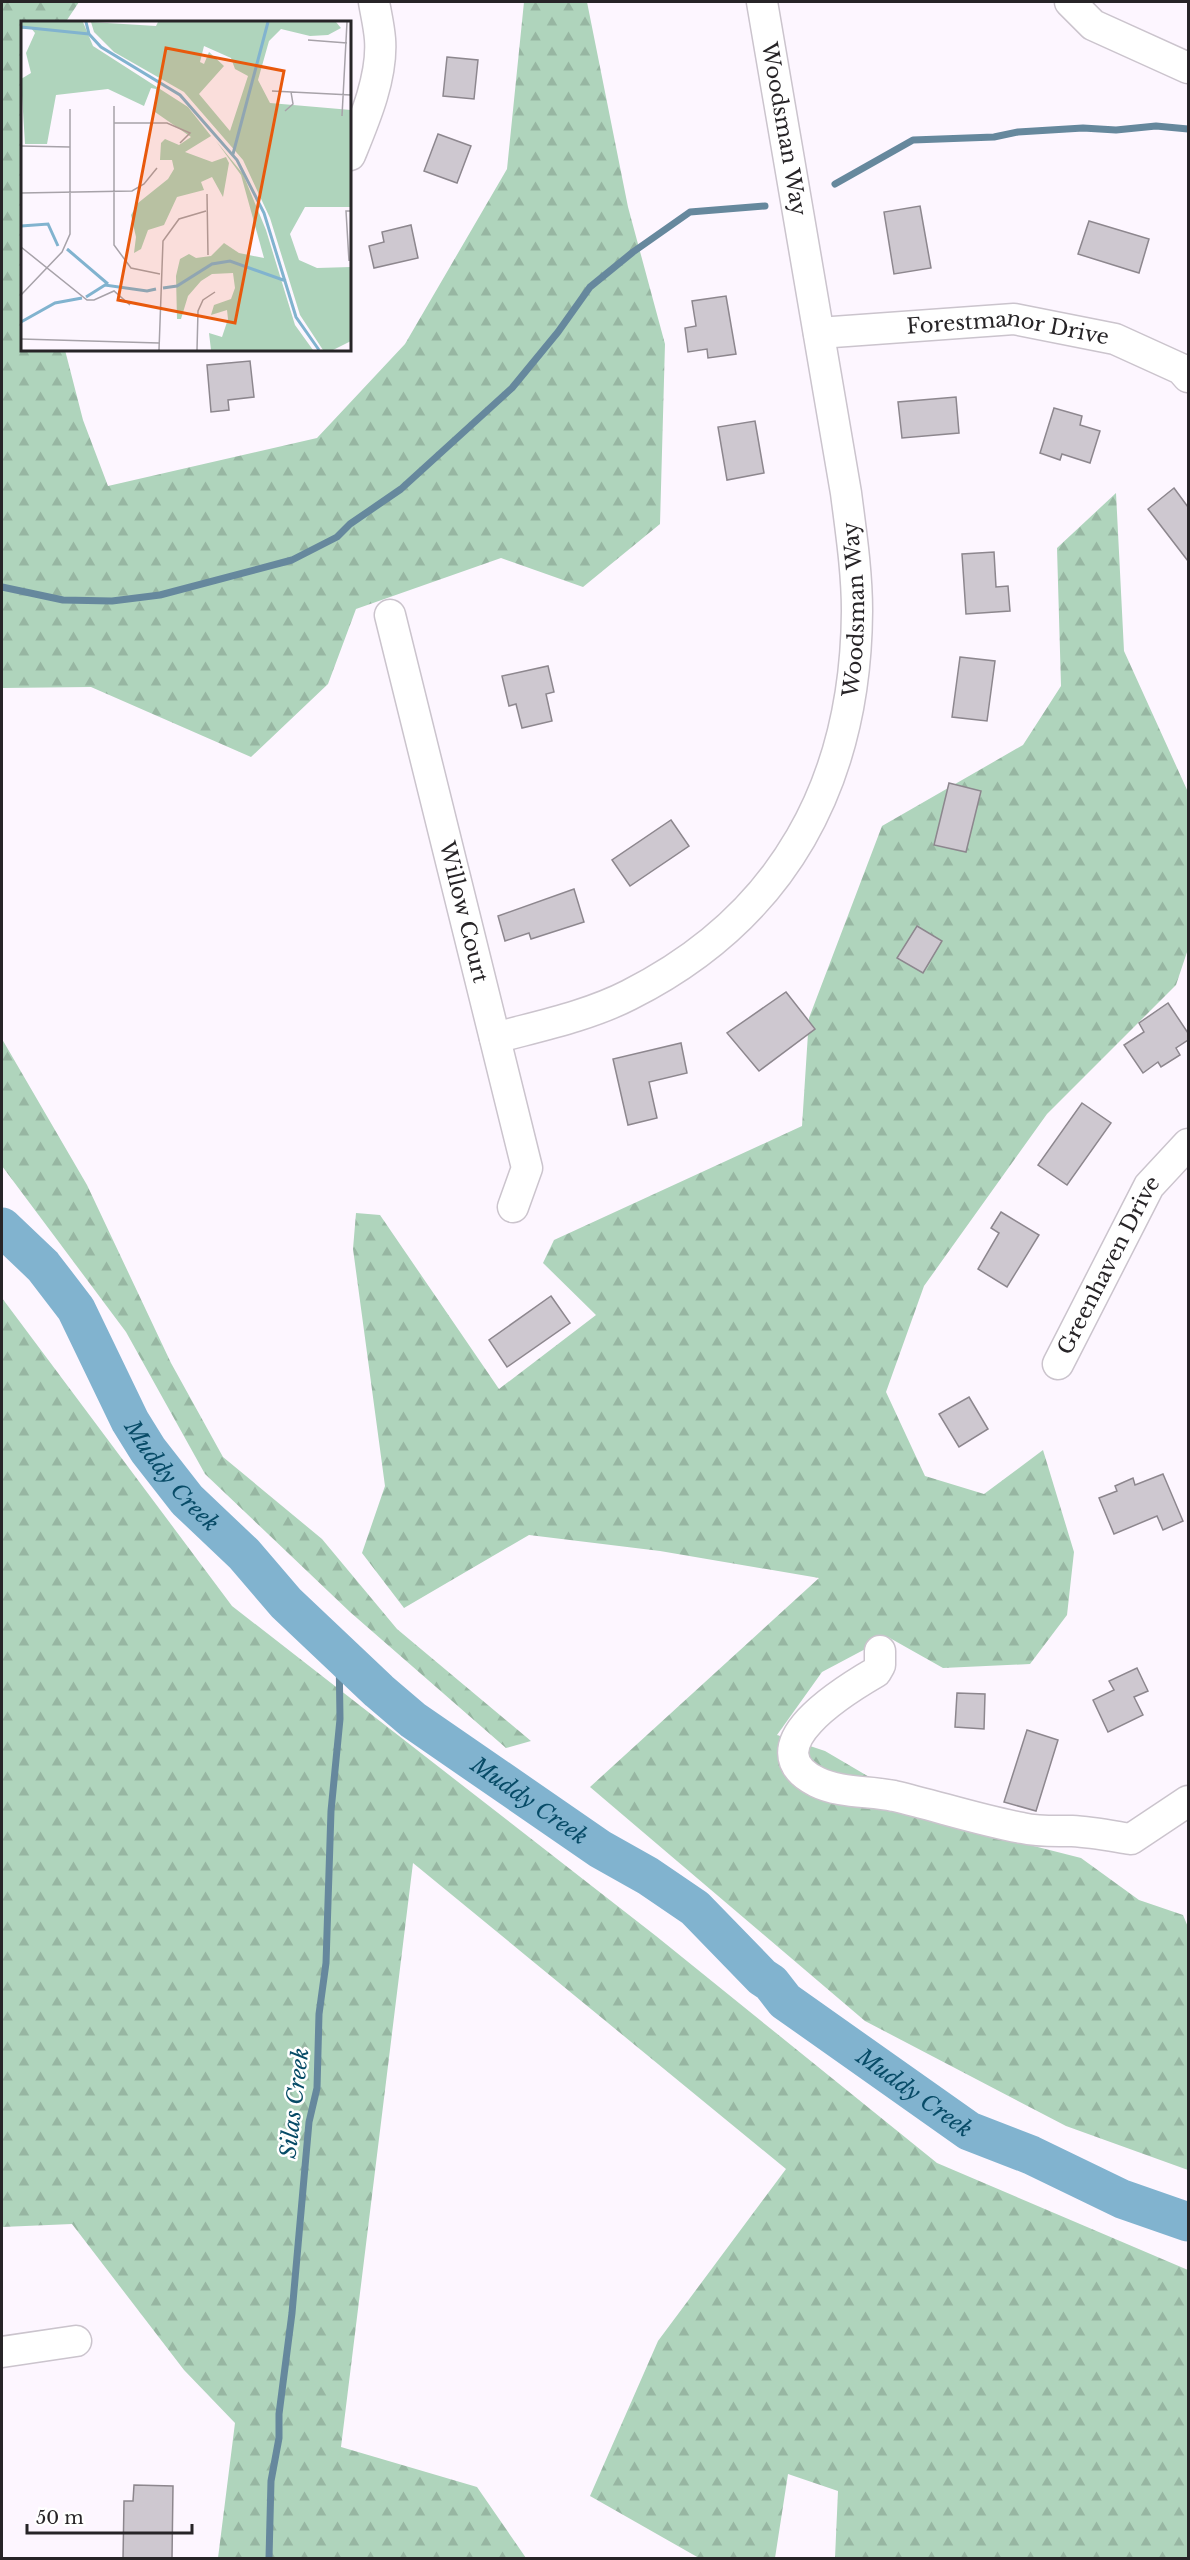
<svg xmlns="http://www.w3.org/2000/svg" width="1190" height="2560" viewBox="0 0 1190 2560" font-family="'Libre Baskerville',serif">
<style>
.forest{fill:url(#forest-firs)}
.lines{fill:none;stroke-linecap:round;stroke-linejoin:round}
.stream{stroke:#66889d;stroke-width:7}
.river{stroke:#81b3cf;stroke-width:39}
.building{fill:#cec8d0;stroke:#8d878e;stroke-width:1.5}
.minor-casing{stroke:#cbc4cd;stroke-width:33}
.minor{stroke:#fff;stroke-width:30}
.labels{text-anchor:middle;stroke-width:5;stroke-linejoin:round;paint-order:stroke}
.street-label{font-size:21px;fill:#272427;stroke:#fff}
.water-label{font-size:22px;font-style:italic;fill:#074b67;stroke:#fff}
.inset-river{fill:none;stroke:#81b3cf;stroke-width:3}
.inset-road{fill:none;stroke:#a7a2a9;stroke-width:1.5}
.view{fill:#e8590c;fill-opacity:0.15;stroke:#e8590c;stroke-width:3}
.inset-edge{fill:none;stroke:#272427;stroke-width:3}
</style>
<defs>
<pattern id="forest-firs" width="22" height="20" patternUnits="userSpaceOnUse" patternTransform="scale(1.5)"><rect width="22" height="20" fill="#afd4bc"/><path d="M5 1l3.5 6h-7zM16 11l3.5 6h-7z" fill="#97b6a2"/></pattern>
</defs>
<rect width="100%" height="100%" fill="#fdf6ff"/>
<!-- forest -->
<g class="forest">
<path d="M2,2H79L67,20L68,22H22V350H65L83,420L108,486L317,438L405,344L507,169L524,2H587L628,207L665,344L660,524L583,587L501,558L356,609L328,684L251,757L91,687L2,688Z"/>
<path d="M1116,493L1124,651L1188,792V949L1176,985L1047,1114L924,1286L886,1392L925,1476L984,1494L1043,1450L1074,1552L1067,1615L1030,1664L943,1668L888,1637L822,1672L777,1735L825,1751L951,1825L1081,1858L1139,1900L1183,1915L1188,1927V2170L1066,2126L865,2021L590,1787L819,1578L660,1551L529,1535L404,1608L362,1553L385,1486L353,1249L356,1213L380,1215L499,1389L596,1315L543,1263L554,1240L802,1126L809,1018L882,826L1023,745L1061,686L1057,548Z"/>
<path d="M2,1039L87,1185L171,1363L223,1457L322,1539L397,1629L531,1741L506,1748L350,1612L205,1474L126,1332L2,1166Z"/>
<path d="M2,1298L232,1606L656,1936L937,2163L1188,2270V2558H835L838,2491L788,2474L775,2558H699L590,2496L658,2341L786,2169L413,1863L341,2447L477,2487L526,2558H218L235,2423L184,2370L72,2224L2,2227Z"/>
</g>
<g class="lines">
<!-- stream -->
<g class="stream">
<path d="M835,184L913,140L994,137L1018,132L1083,128L1116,130L1156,126L1188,129"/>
<path d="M2,587L63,600L112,601L160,595L292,560L337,537L350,524L401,489L512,388L558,332L590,287L633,252L690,212L765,206"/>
<path d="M269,2558L271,2481L279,2438V2414L292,2313L309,2122L317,2088L319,2014L326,1963L331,1811L340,1719L339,1651"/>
</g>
<!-- river -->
<path class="river" id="s1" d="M2,1227L43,1266L76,1309L130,1421L148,1450L187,1500L244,1554L286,1603L379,1691L413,1720L600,1849L648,1876L695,1908L762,1977L771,1983L785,2001L969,2131L1031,2155L1122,2199L1188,2222"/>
</g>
<!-- building -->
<g class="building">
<path d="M447,57L478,60L474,99L443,96Z"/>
<path d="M438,134L471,146L457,183L424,171Z"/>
<path d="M920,206L931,268L894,274L884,212Z"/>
<path d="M1089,221L1149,239L1139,273L1078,254Z"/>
<path d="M411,225L418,258L374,268L369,246L384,242L382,232Z"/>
<path d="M726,296L736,354L708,358L707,349L688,352L685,328L696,326L692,301Z"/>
<path d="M250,361L254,397L228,400L229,410L211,412L207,365Z"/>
<path d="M956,397L959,433L902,438L898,402Z"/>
<path d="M1054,408L1082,416L1080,425L1100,431L1090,463L1062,454L1060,460L1040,453Z"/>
<path d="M755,421L764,473L727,480L718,427Z"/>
<path d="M1174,488L1188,507V561L1148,509Z"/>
<path d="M994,552L996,587L1008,586L1010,611L966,614L962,554Z"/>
<path d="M960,657L995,661L987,721L952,717Z"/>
<path d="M548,666L554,692L546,694L552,721L522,728L516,704L509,706L502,676Z"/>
<path d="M949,783L981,791L966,852L934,845Z"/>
<path d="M671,820L689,846L630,886L612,860Z"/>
<path d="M574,889L584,922L531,939L529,933L505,941L498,916Z"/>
<path d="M917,926L942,941L923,973L897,958Z"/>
<path d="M786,992L815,1029L759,1071L727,1033Z"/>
<path d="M1168,1003L1188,1033V1040L1176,1048L1180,1055L1161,1067L1158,1062L1143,1073L1124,1045L1144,1032L1139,1023Z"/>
<path d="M681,1043L687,1073L649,1082L657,1118L628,1125L613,1059Z"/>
<path d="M1082,1103L1111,1123L1067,1185L1038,1165Z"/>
<path d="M1001,1212L1039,1235L1007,1287L978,1269L999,1233L991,1228Z"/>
<path d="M551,1296L570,1323L507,1367L489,1340Z"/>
<path d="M969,1397L988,1429L959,1447L939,1414Z"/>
<path d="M1163,1474L1183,1521L1163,1530L1157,1516L1114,1534L1099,1498L1117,1491L1115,1486L1133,1478L1135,1485Z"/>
<path d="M1137,1668L1148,1691L1134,1697L1143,1715L1108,1732L1093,1700L1114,1690L1109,1681Z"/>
<path d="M957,1693L985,1694L984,1729L955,1727Z"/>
<path d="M1027,1730L1058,1740L1036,1811L1004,1802Z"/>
<path d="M134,2485L173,2486L172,2559H123L124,2501H133Z"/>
</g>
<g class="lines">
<defs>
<g id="minor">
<path d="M1070,2L1093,25L1188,68"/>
<path d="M350,155C364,121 383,77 380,39C379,26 376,14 374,2"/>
<path id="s2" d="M819,333L1014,319L1115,339L1181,369L1188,377"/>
<path id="s3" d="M390,615L527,1168L513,1207"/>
<path id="s4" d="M495,1038C539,1026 588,1016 629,995C784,917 856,782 857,611C857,572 851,532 846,493L762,2"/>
<path id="s5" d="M1058,1364L1149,1186L1188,1144"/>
<path d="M880,1651V1665L876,1672C845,1690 749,1748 817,1782C839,1793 870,1791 894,1796C937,1806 978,1820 1022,1828C1039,1832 1055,1831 1072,1831C1092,1832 1112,1836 1131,1839L1188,1801"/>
<path d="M2,2352L76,2341"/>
</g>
</defs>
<!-- minor casing -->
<use href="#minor" class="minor-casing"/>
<!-- minor -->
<use href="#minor" class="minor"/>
</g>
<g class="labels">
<!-- street labels -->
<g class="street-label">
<text transform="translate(784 129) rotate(80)" y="7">Woodsman Way</text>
<text dy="7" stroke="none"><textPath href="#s2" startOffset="190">Forestmanor Drive</textPath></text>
<text dy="7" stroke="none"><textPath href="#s4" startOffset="615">Woodsman Way</textPath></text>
<text dy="7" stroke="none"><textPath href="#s3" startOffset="306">Willow Court</textPath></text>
<text dy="7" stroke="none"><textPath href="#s5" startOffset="111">Greenhaven Drive</textPath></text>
</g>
<!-- water labels -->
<g class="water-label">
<text dy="8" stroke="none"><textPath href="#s1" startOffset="304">Muddy Creek</textPath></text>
<text dy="8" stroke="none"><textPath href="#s1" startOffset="790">Muddy Creek</textPath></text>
<text dy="8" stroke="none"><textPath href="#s1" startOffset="1276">Muddy Creek</textPath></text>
<text transform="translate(294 2103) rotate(-83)" y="8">Silas Creek</text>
</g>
</g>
<!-- overview -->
<g transform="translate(21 21)">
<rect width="330" height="330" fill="#fdf6ff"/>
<path d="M0,1H62L72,25L167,86L190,115L164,131L191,141L205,136L208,142L202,176L191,156L180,161L183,169L156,176L143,204L127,209L120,228L113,232L115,216L110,194L117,182L147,158L153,148L151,139H139L140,122L144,118L158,124L170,116L134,91L135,68L130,67L123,85L87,68L35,74L26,123H4L0,58L10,52L5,32L14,12L10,7L0,8ZM70,1L135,5L137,1H315L320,7L307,14L289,15L260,8L248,20L237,59L249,82L330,89V186H284L269,213L278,239L296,247L330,246V320L312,329H302L279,294L249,197L222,139L163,71L93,31L73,11ZM183,25L210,37L214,48L227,55L209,110L178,73L203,45L188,31L183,43L179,41ZM195,120L222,153L245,209L274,304L292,329H190L188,312L201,316L207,298L206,289L190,294L193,284L210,278L214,267L212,252L191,253L180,260L167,275L160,298H156L155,255L159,238L168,233L175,237L190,235L203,222L218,232L243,237L220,154Z" fill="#afd4bc" fill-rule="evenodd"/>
<path class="inset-river" d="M65,1L68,13L80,26L159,74L216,139L243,192L275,296L298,329M0,6L68,13M212,133L247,1M0,205L27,203L37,225M46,228L87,263M142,267L156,265L191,243L209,240L265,260M65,276L84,264L126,270L135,268M0,301L34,282L61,277"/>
<path class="inset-road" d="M287,19L326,22M251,70L330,74M93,85V224L110,247L139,253M264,90L272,83L270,71M321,95L326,1M93,102H146L169,112L159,122M0,125L49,126M0,172L111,170L123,163L136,147M186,173L187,234M0,226L66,279H73L93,270L109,284M328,240L325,190H330M0,274L41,231L49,213V88M0,318L138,322M138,329L142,220L158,198L185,190M176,329L177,290L182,279L194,271"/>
<path class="view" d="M145,27L263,50L214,302L97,279Z"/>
<rect width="330" height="330" class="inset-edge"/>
</g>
<!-- border -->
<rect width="1190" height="2560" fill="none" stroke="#272427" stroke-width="6"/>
<!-- scale -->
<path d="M27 2524v9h165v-9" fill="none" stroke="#272427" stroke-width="3"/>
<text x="36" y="2524" font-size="18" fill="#272427" stroke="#ffffff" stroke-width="4.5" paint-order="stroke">50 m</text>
</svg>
